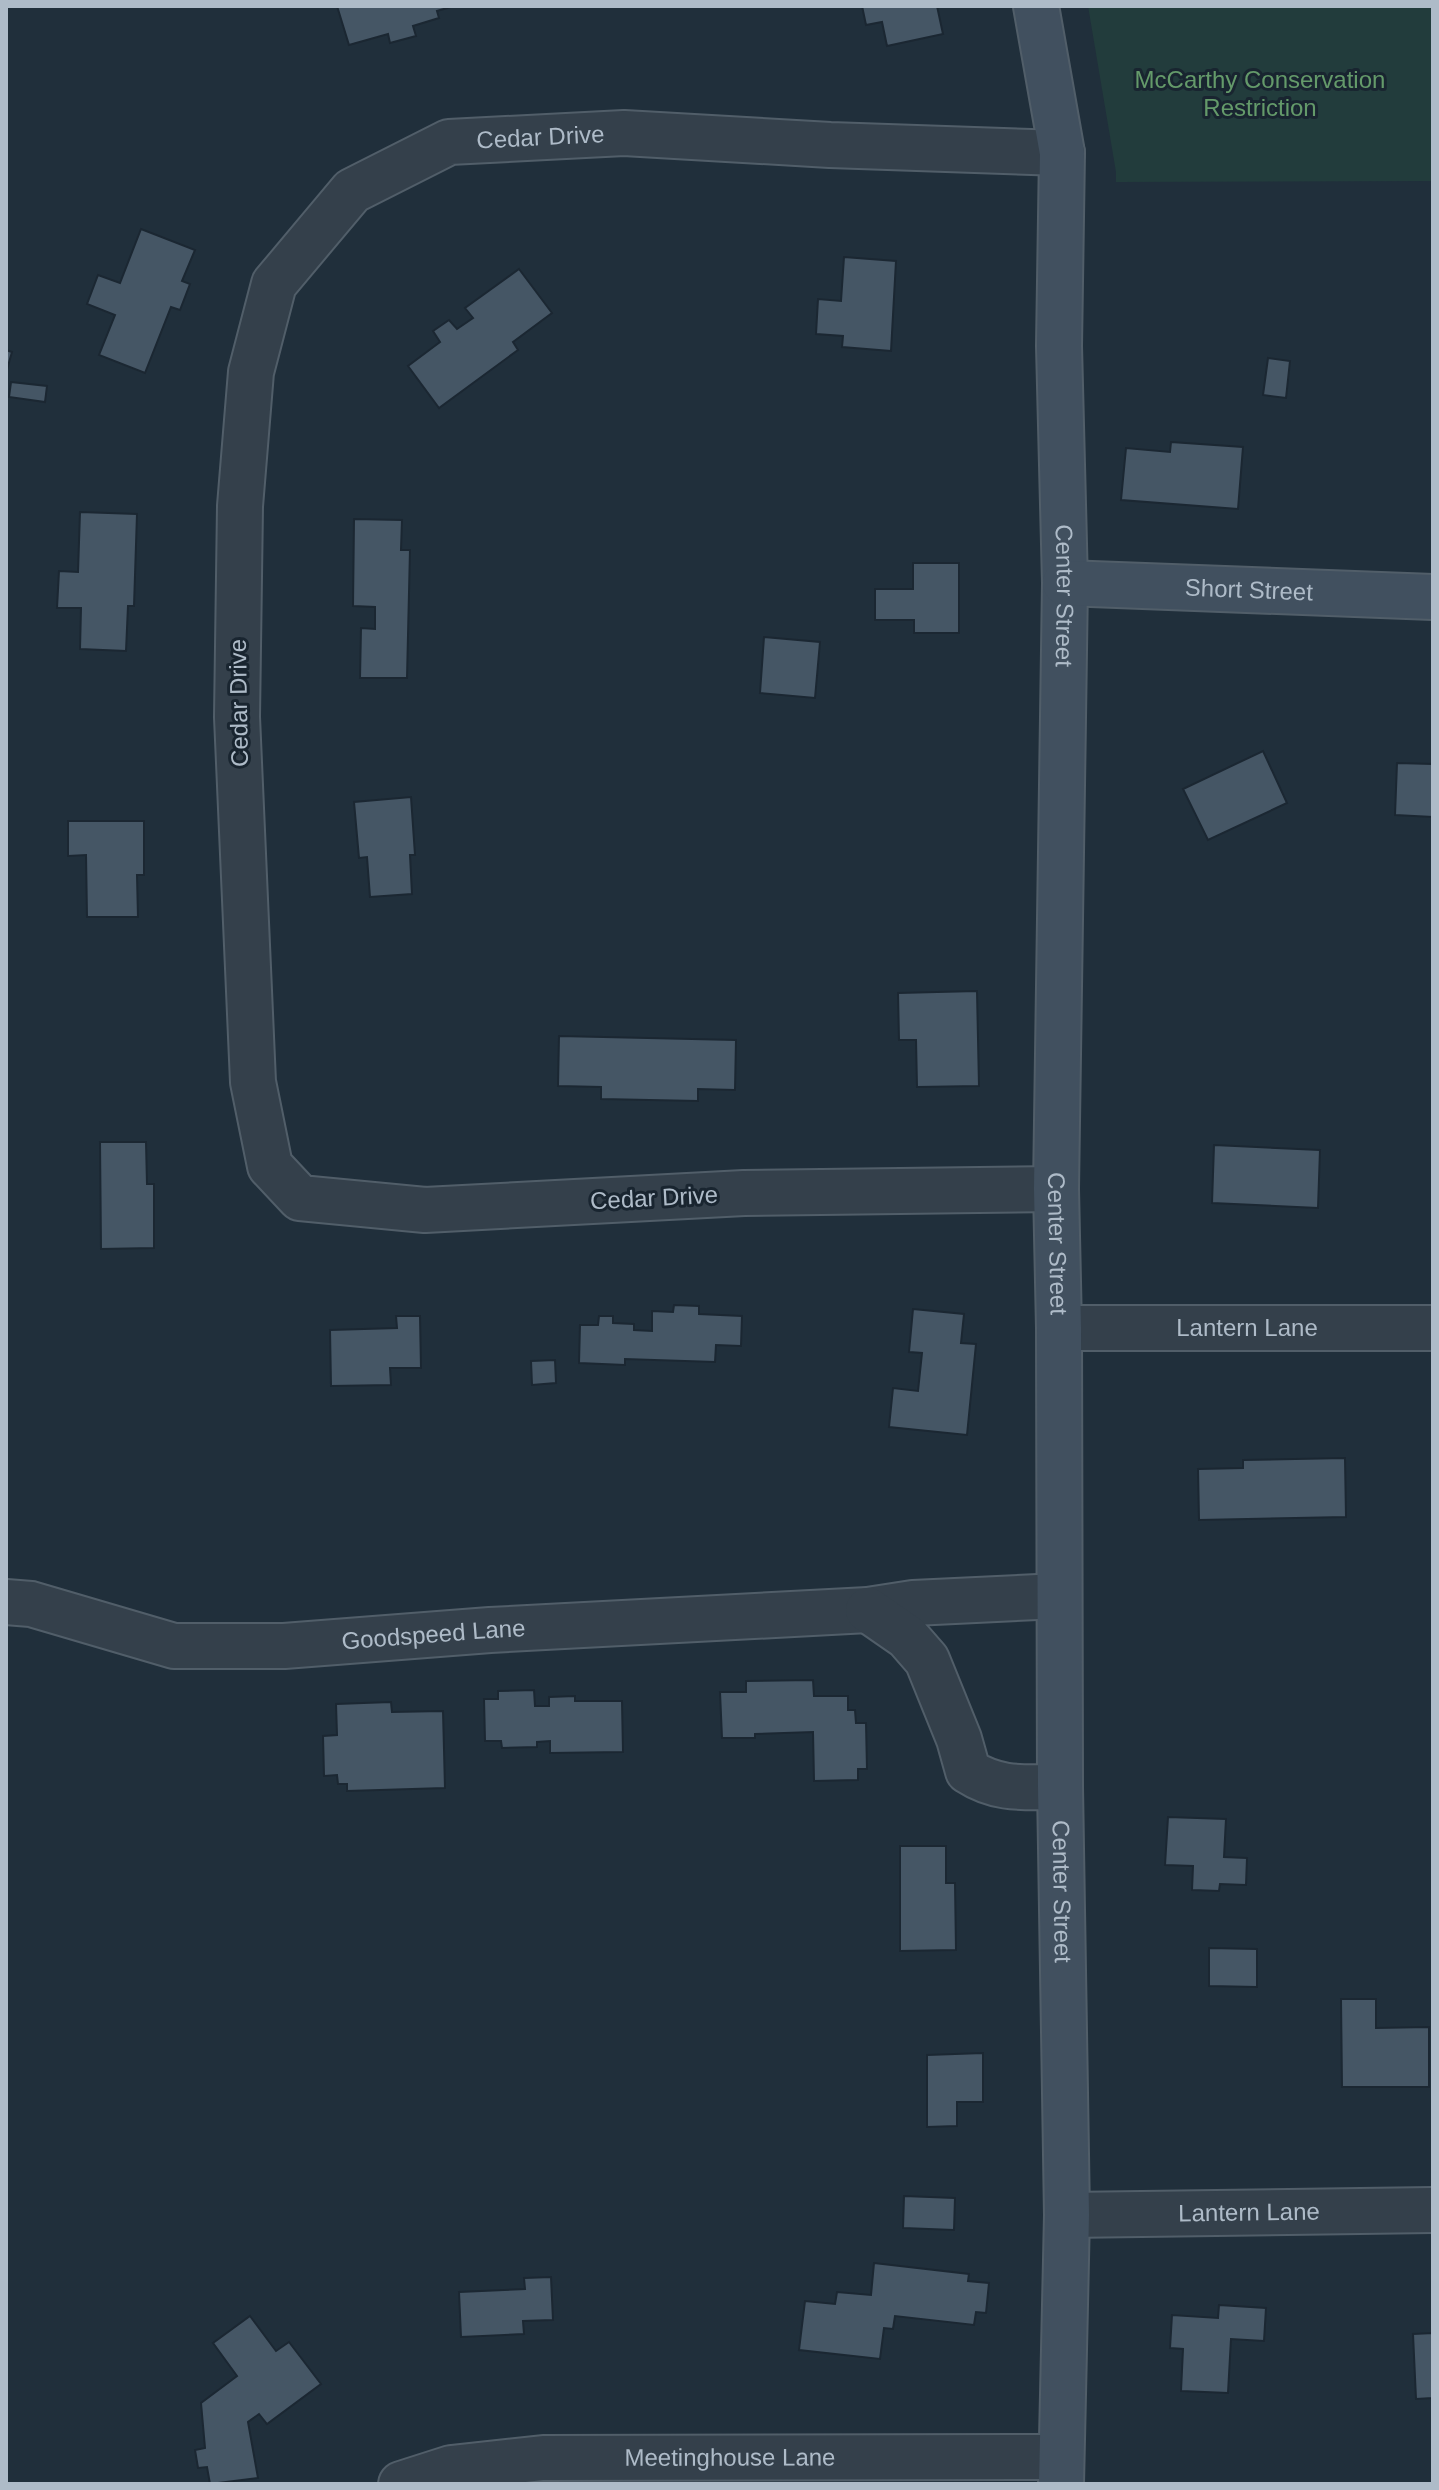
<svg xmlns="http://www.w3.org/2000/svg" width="1439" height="2490" viewBox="0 0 1439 2490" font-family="Helvetica,sans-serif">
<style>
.green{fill:#223c3c}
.building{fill:#455665;stroke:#1b2732;stroke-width:2}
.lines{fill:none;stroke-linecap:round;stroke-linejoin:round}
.minor-casing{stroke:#515e69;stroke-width:48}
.secondary-casing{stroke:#515e69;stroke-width:48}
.minor{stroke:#34404b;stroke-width:44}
.secondary{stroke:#41505f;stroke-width:44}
.labels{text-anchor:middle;stroke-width:6;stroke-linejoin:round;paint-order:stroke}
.park-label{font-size:24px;fill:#649a6a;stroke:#192530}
.street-label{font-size:24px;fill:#aebbc8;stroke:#192530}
</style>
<rect width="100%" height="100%" fill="#202f3b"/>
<!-- green -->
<path class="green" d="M1088,6H1433V181L1116,182V172Z"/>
<!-- building -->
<g class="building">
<path d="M337,6H454L437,11L439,18L413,26L416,36L390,43L388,34L349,45Z"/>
<path d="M862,6H937L943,34L887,46L882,22L866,25Z"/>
<path d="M141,229L195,250L182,281L190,284L180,310L171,307L145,373L99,355L115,315L87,304L98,275L120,283Z"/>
<path d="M844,257L896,261L891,351L842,347L843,336L816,334L818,299L841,301Z"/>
<path d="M519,269L552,313L513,342L518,350L439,408L408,366L440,342L433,331L449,320L457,329L473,318L465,308Z"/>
<path d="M6,350L12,352L6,373Z"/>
<path d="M1268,358L1290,361L1286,398L1263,395Z"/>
<path d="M11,382L47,386L45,402L9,397Z"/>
<path d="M1171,442L1243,447L1238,509L1121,500L1126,448L1170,452Z"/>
<path d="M80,512L137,514L134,606H128L126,651L80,649L81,608H57L59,571L78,572Z"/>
<path d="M354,519L402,520L401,550H410L407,678H360L361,628L375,629V607L353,606Z"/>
<path d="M913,563H959V633H914V620H875V589H913Z"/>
<path d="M764,637L820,642L815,698L760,693Z"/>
<path d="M1263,751L1287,803L1208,840L1183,789Z"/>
<path d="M1397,763L1433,764V817L1395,815Z"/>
<path d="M411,797L415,855H410L412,894L370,897L367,857L359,858L354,802Z"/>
<path d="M68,821H144V875H137L138,917H87L86,855L68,856Z"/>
<path d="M977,991L979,1086L917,1087L916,1040H899L898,993Z"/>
<path d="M559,1036L736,1040L735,1090L698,1089V1101L601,1099V1087L558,1086Z"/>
<path d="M100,1142H146L147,1184H154V1248L101,1249Z"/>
<path d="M1214,1145L1320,1150L1318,1208L1212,1203Z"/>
<path d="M674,1305L699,1306V1314L742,1316L741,1346L716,1345L715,1362L625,1359V1365L579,1363L580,1325H598L599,1316H613V1323L634,1324V1330L652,1331V1311L673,1312Z"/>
<path d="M913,1309L964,1314L961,1343L976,1344L967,1435L889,1427L893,1388L918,1391L922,1353L909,1352Z"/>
<path d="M396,1316H420L421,1368H390L391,1385L331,1386L330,1330L397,1328Z"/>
<path d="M555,1360L556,1383L532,1385L531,1361Z"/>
<path d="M1345,1458L1346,1517L1199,1520L1198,1469L1243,1468V1460Z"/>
<path d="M813,1680L814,1696H848V1710H855L856,1723H866L867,1769H858V1780L814,1781L813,1732L755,1734V1738H722L720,1692H746V1681Z"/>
<path d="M534,1690L535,1706H549V1697L575,1696V1701H622L623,1752L550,1753V1741L537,1742V1747L502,1748L501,1741H485L484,1699H498V1691Z"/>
<path d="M391,1702L392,1712L443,1711L445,1788L347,1791V1784H338L337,1775L324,1776L323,1736L337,1735L336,1704Z"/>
<path d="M1168,1817L1226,1819L1224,1857L1247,1858L1246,1885L1220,1884L1219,1891L1192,1890L1193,1866L1165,1865Z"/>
<path d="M900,1846H946V1883H955L956,1950L900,1951Z"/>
<path d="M1209,1948L1257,1949V1987L1209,1986Z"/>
<path d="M1341,1999H1376V2028L1429,2027V2087H1342Z"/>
<path d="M983,2053V2102H957V2126L927,2127V2055Z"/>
<path d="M904,2196L955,2198L954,2230L903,2228Z"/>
<path d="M874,2263L969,2274L968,2281L989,2283L986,2313L976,2312L974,2325L895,2316L893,2329L884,2328L880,2359L799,2350L805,2301L835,2304L837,2292L871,2295Z"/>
<path d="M551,2277L553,2320L523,2321L524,2334L461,2337L459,2292L525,2289L524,2278Z"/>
<path d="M1219,2305L1266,2308L1264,2341L1231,2339L1228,2393L1181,2391L1183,2349L1170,2348L1172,2315L1218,2318Z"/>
<path d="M250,2316L276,2351L289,2342L321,2384L267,2424L259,2414L248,2422L258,2478L210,2484L207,2467L198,2468L195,2450L205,2448L201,2403L237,2376L213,2343Z"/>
<path d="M1433,2333V2398L1416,2399L1413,2334Z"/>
</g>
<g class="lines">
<defs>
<g id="minor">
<path id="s1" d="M1056,1189L744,1193L425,1210L300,1198L270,1166L253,1082L237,717L240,506L251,372L274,284L352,191L449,142L624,133L830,145L1062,153"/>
<path id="s2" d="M1059,1328H1433"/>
<path id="s3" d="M6,1602L31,1604L174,1646H284L490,1630L868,1610L913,1603L1059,1596"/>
<path d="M868,1610L907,1637L927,1660L959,1739L968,1771C999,1791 1025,1787 1060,1787"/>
<path id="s4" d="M1067,2215L1433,2210"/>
<path id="s5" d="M401,2484L451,2468L543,2458L1061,2457"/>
</g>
<g id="secondary">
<path id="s6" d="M1036,6L1062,153L1059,346L1065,583L1056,1189L1059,1328L1060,1787L1067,2215L1061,2484"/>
<path id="s7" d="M1065,583L1433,597"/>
</g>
</defs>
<!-- minor casing -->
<use href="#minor" class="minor-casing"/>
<!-- secondary casing -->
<use href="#secondary" class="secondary-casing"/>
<!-- minor -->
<use href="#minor" class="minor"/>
<!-- secondary -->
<use href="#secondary" class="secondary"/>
</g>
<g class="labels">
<!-- park labels -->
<g class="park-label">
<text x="1260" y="88">McCarthy Conservation<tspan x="1260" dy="28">Restriction</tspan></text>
</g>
<!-- street labels -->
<g class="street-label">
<text dy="8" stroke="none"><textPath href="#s1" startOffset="2010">Cedar Drive</textPath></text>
<text dy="8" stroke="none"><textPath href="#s7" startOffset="184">Short Street</textPath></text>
<text dy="8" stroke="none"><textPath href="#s6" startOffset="592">Center Street</textPath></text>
<text transform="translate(239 703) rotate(-91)" y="8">Cedar Drive</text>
<text transform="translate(654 1198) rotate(-3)" y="8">Cedar Drive</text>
<text dy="8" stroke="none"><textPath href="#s6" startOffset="1240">Center Street</textPath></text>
<text dy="8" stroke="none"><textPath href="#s2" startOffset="188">Lantern Lane</textPath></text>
<text dy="8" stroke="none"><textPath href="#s3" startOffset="434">Goodspeed Lane</textPath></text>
<text dy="8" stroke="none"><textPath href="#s6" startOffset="1888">Center Street</textPath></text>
<text dy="8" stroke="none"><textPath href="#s4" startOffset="182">Lantern Lane</textPath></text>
<text dy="8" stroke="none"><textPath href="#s5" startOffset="332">Meetinghouse Lane</textPath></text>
</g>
</g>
<!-- border -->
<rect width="1439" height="2490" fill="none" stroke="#aebbc8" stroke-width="16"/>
</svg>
